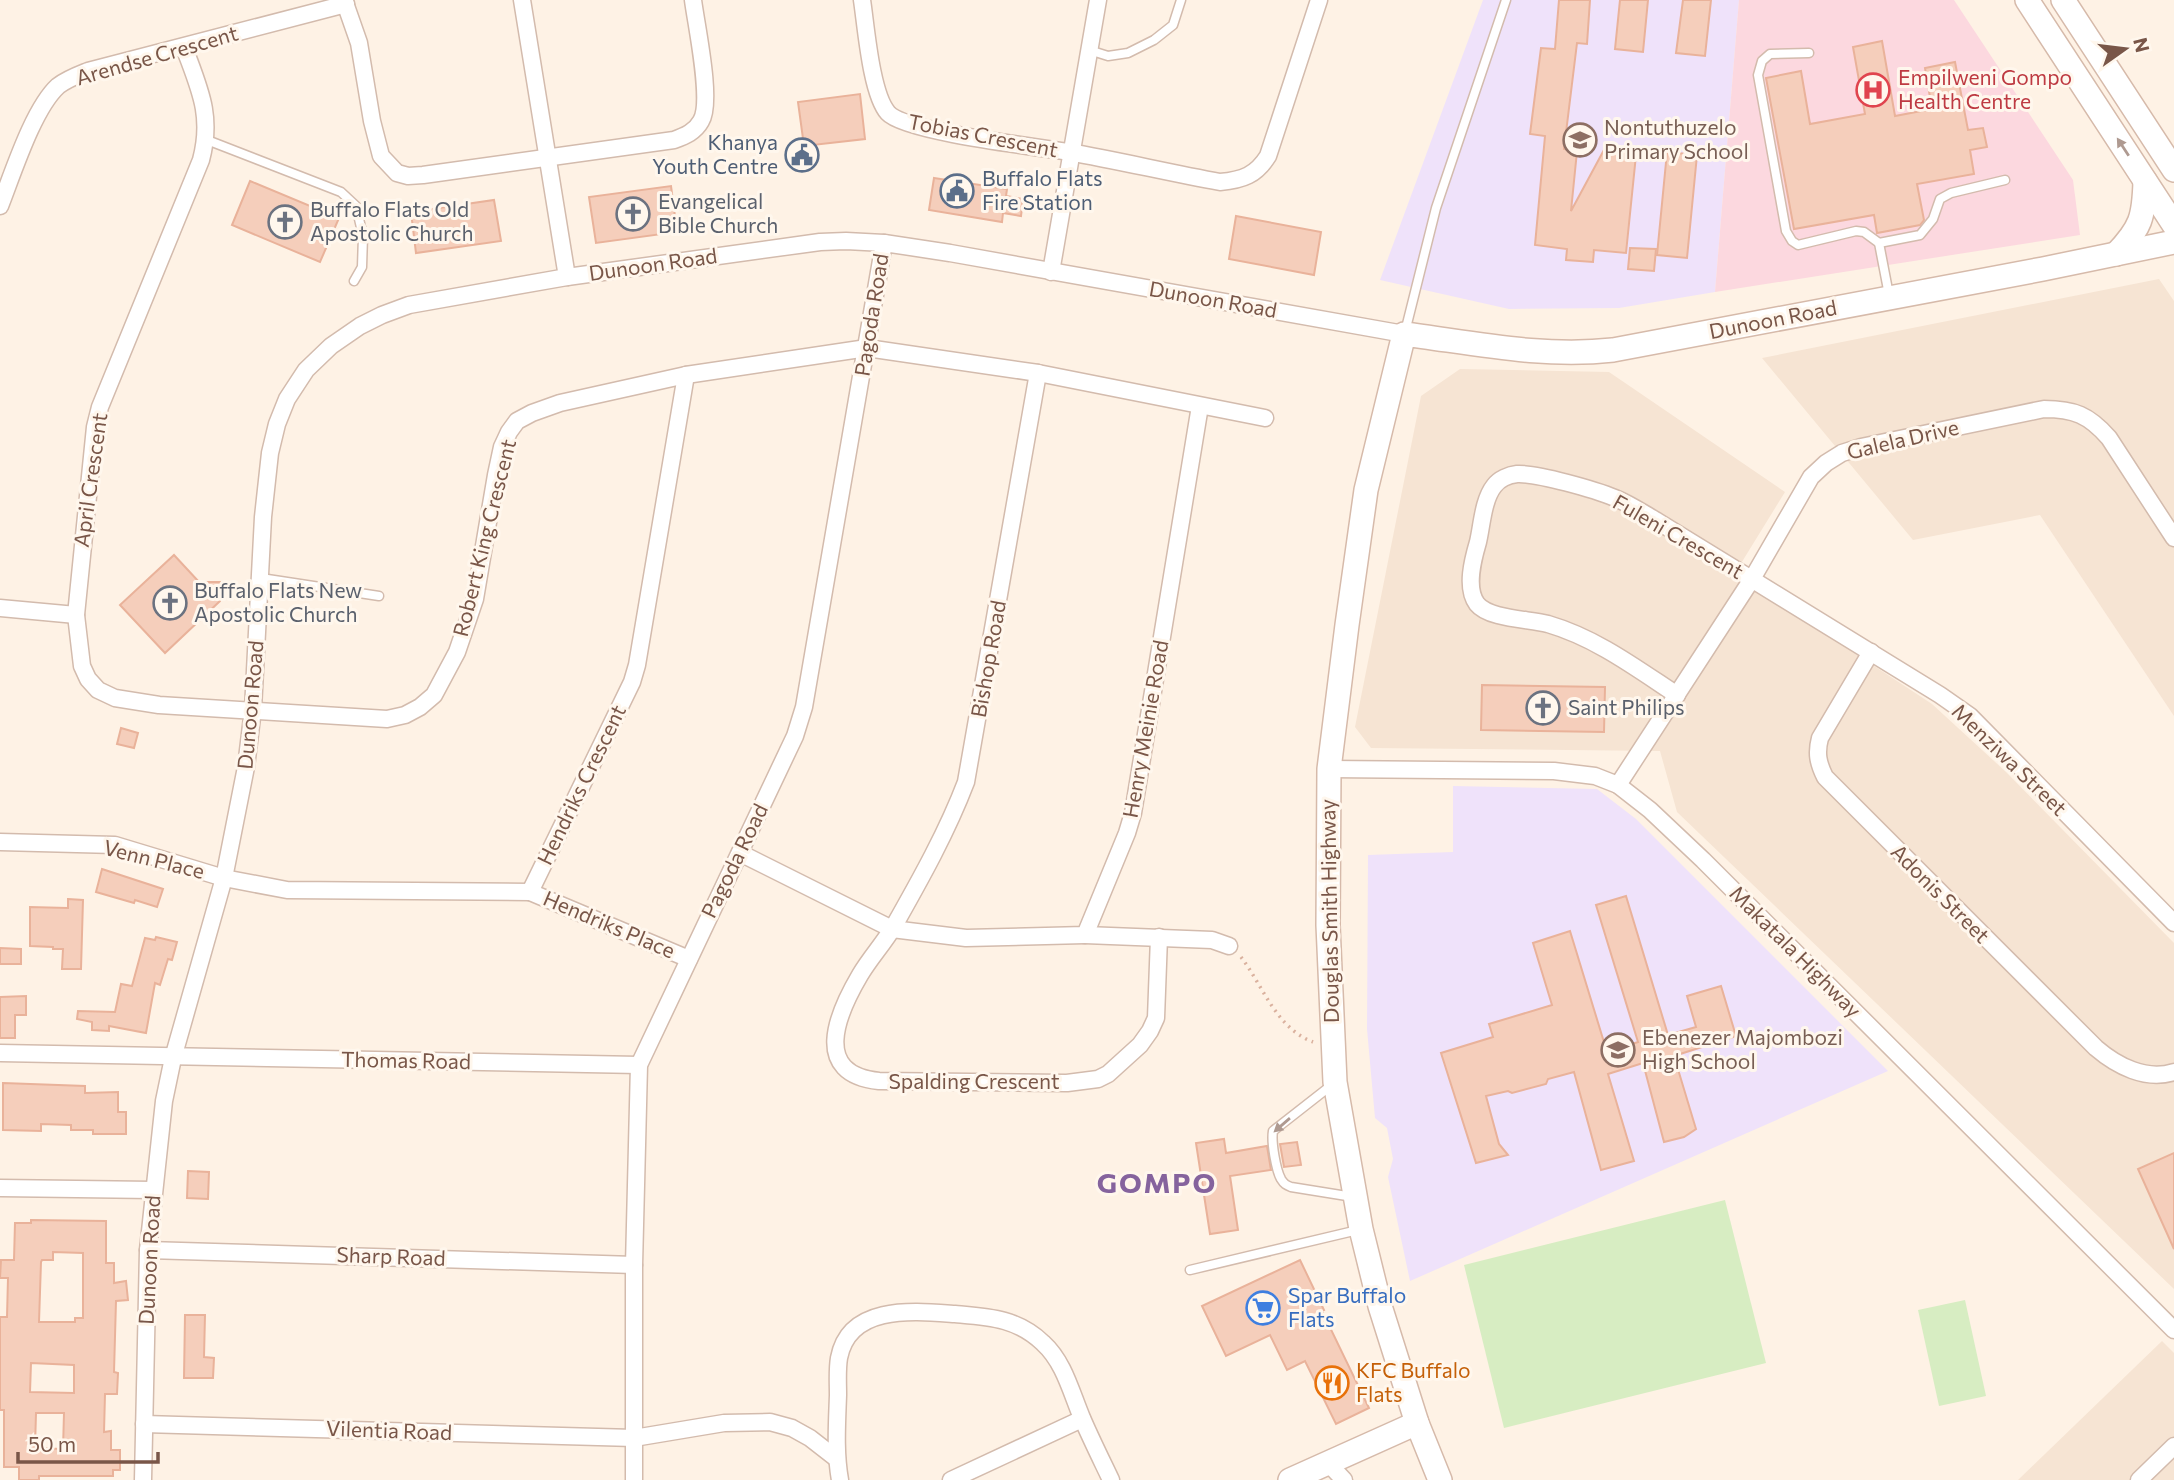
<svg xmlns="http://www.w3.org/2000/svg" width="2174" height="1480" viewBox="0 0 2174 1480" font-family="Commissioner,sans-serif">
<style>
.residential{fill:#f6e4d3}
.education{fill:#efe2fa}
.medical{fill:#fcd8df}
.green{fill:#d7edc2}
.building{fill:#f5cebb;stroke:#e9b29a;stroke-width:2;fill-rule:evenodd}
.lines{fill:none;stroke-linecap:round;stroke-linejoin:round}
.lane-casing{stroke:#d3bbad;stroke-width:11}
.street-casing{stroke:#d3bbad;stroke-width:19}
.secondary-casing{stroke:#d6baaa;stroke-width:26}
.path{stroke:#dab19e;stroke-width:3.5;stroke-dasharray:2 5;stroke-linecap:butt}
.lane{stroke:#fff;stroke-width:8}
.street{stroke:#fff;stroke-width:16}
.secondary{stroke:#fff;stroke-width:23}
.oneway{fill:#af9a91}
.labels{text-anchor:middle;stroke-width:6;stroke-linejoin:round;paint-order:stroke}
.street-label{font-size:21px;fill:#795648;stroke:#fff7ed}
.health-label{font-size:21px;fill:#be3a42;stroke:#fff7ed;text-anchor:start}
.education-label{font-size:21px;fill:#785e54;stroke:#fff7ed;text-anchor:start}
.service-label{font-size:21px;fill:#4e5e75;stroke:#fff7ed;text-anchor:end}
.worship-label{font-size:21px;fill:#5b616d;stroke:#fff7ed;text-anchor:start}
.shop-label{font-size:21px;fill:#366cbe;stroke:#fff7ed;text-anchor:start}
.food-label{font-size:21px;fill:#c56008;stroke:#fff7ed;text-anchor:start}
.district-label{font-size:28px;font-weight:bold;letter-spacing:2px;fill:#85639d;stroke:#fff7ed}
</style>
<rect width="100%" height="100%" fill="#fef2e5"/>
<!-- residential -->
<g class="residential">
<path d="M2159,279L2174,301V716L2040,515L1913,540L1762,358Z"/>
<path d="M1460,369L1609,372L1785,492L1732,578L1777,602L1932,704L2006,772L2174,943V1289L1677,812L1660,751L1371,748L1355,727L1421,396Z"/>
<path d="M2162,1341L2174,1353V1480H2018Z"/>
</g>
<!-- education -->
<g class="education">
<path d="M1483,0H1739L1715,292L1619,308L1509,309L1380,280Z"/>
<path d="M1453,786L1597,789L1636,819L1888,1071L1410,1281L1388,1177L1393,1159L1387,1128L1375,1118L1367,1029L1368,855L1453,852Z"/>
</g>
<!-- medical -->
<path class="medical" d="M1739,0H1954L2073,180L2080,235L1715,292Z"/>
<!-- green -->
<g class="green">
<path d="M1725,1200L1766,1363L1504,1428L1464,1265Z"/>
<path d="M1965,1300L1986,1396L1939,1406L1918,1310Z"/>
</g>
<!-- building -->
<g class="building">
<path d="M1559,0H1590L1587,44L1577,43L1564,149L1577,151L1571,211L1605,148L1619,147L1632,150L1636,155L1626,253L1594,250L1593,262L1566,260L1567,249L1535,245L1545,136L1530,134L1541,48L1555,49Z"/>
<path d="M1620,0H1648L1643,52L1615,49Z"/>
<path d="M1683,0H1711L1705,56L1676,53Z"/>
<path d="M1882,41L1895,116L1932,109L1925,68L1955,62L1968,130L1983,128L1987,147L1970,150L1974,174L1917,184L1924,220L1920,225L1877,233L1874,215L1794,229L1766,78L1801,71L1810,124L1865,114L1853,47Z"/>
<path d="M860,94L865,139L804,146L798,102Z"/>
<path d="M1667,152L1697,155L1687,258L1657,255Z"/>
<path d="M934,178L1007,189L1006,196L1023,199L1021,216L1003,213L1002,222L929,210Z"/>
<path d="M250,181L339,218L320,262L232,225Z"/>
<path d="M671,186L677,232L596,243L589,197Z"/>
<path d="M494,200L501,241L416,253L411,212Z"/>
<path d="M1236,216L1321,232L1314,275L1229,259Z"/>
<path d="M1630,248L1656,249L1654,271L1628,269Z"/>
<path d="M174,555L199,582H220V601L165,653L120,605Z"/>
<path d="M1482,685L1605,687L1604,732L1481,730Z"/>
<path d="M121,728L138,733L134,748L117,744Z"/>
<path d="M102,869L163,889L157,907L135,900L134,903L96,892Z"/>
<path d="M1626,896L1668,1035L1696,1027L1687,996L1721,986L1736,1036L1674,1056L1696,1129L1684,1137L1664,1142L1643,1063L1608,1074L1634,1161L1601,1170L1574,1072L1548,1079L1546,1084L1512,1093L1508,1091L1486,1096L1499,1144L1508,1155L1476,1163L1441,1053L1493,1037L1489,1024L1552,1005L1533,943L1570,931L1607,1052L1638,1042L1596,905Z"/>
<path d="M68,899L83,900L81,969H62L63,949H53V947L30,946V907L68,908Z"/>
<path d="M156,937L177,942L172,960L168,959L160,985L155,983L146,1033L109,1026V1031L92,1030V1022L77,1019L78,1011L115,1012L121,984L132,986L145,938L155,940Z"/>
<path d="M0,948L21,949V964H0Z"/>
<path d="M26,996V1015H15V1038H0V997Z"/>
<path d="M3,1083L85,1086V1093L118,1092V1112H126V1134H93V1130H71V1125L41,1124V1131L3,1130Z"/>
<path d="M1224,1139L1226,1153L1267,1146L1271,1170L1230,1176L1238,1230L1210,1234L1196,1143Z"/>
<path d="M1297,1142L1301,1165L1284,1167L1280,1144Z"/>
<path d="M2174,1153V1249L2138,1169Z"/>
<path d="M188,1171L209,1172L208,1199L187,1198Z"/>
<path d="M31,1220L106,1221V1263H114V1283L126,1281L128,1300L116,1301L114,1372L118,1373L117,1394H105L104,1432L111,1431V1450H120V1470H113V1476H39V1480H19V1467H4V1410H0V1317H7L8,1278H0L1,1260H14L15,1223H31ZM53,1252L83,1253V1318H75V1322H39L41,1262L42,1260H53ZM31,1363L74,1365V1393L30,1392ZM36,1413H64L63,1449L35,1448Z"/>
<path d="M1300,1260L1324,1310L1322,1311L1369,1408L1336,1424L1305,1361L1287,1370L1270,1335L1226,1356L1202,1306Z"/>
<path d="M185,1315H205L204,1357L214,1358L213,1378H184Z"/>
</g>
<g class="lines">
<defs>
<g id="lane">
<path d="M1089,50L1108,56L1128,53L1154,40L1173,25L1181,0"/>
<path d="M1809,53L1770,54L1762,61L1758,75L1786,231L1792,241L1798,245L1856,231L1864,232L1879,243"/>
<path d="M207,140L341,192L356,206L363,236L362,267L354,281"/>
<path d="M1889,295L1879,243L1920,235L1933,219L1940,199L1951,193L2005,180"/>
<path d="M1405,332L1436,208L1506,0"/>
<path d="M261,578L379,596"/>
<path d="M1333,1084L1273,1131C1271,1142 1276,1170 1281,1179C1284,1184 1286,1185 1291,1187L1353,1197"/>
<path d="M1190,1270L1358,1230"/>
</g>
<g id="street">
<path d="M344,0L359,43L372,121L381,156L397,173L408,176L423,175L674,140C685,136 695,132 701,121C713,102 696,24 693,0"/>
<path d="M522,0L567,277"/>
<path d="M862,0C866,26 871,94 888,113C905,132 1038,147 1069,152C1120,161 1170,173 1220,182C1243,180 1256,175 1268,156L1319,0"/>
<path d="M184,47C199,88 213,115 201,160L100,407L95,427L76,615L82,666L88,679L98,690L115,698L159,705L387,719L405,715L420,707L434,695L457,652L475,599L496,475L502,447L509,432L517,421L532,413L560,403L686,375L867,348L1038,373L1265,418"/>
<path d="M0,206C13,173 33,109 58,86C67,79 78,75 88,71L346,4"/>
<path d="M1051,272L1098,0"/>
<path d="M1038,373L966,782C947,832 920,880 894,926C884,943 870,958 860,975C837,1014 811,1074 879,1081L1067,1083L1098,1079L1108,1074L1140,1045L1150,1031L1156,1018L1159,937"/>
<path d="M0,608L76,615"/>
<path d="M1871,652L1820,738C1816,753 1818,763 1825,777L2096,1048C2117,1066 2146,1081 2174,1072"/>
<path d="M1677,695C1636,668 1596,638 1548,624C1529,619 1489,619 1477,604C1465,588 1473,559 1478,542C1482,525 1483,500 1494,486C1499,479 1509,475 1517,474C1537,473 1596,490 1615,498C1630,504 1643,513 1657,521L1940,695L1970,716L2174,923"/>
<path d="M1329,769L1554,771L1595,776L1618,785L1650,810L1703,860L2174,1330"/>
<path d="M1618,785L1752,579L1811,477L1826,463L1842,453L1861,447L2044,409C2074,409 2089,415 2109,438L2174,538"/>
<path d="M0,842L115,845L224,878L287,890L530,892L632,682L637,665L686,375"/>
<path d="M740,853L892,929L966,938L1085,935L1127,833L1133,813L1200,406"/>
<path d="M530,892L689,959"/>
<path d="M1085,935L1212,940L1229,946"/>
<path d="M0,1053L639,1065"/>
<path d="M0,1188L153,1190"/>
<path d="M148,1250L634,1265"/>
<path d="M144,1424L634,1438L724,1423L770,1422L792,1428L810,1438L837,1459"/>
<path d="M1327,1462L1344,1480"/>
<path d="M143,1480L148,1250L164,1101L173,1058L224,878L246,767L253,709L263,517L270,453L277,424L287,399L306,370L331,346L360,326L382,315L409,305L567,277L820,242L846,241L884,243L950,253L1404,334"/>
<path d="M634,1480V1265L639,1065L795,736L804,707L884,243"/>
<path d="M840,1480C835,1452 837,1424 838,1395C838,1383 837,1370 839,1358C849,1304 914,1311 955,1314C989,1317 1017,1318 1043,1343C1064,1362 1071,1392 1082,1418C1091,1439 1101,1459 1111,1480"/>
<path d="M951,1480L1082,1419"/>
<path d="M2139,1480L2174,1446"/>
</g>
<g id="secondary">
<path d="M2027,0L2174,225"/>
<path d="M2063,0L2174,170"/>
<path d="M2116,254C2141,228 2144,217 2145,181"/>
<path d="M1290,1480L1417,1423"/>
<path d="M1440,1480L1417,1423L1380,1306L1361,1229L1335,1082L1328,925L1329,769L1347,625L1366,490L1404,334C1474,343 1543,358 1613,350L2043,269L2174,242"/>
</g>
</defs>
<!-- lane casing -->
<use href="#lane" class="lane-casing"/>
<!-- street casing -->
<use href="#street" class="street-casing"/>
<!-- secondary casing -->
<use href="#secondary" class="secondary-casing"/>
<!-- path -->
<path class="path" d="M1241,957C1263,986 1276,1028 1313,1042"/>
<!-- lane -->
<use href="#lane" class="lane"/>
<!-- street -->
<use href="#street" class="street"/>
<!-- secondary -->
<use href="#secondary" class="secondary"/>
</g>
<!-- one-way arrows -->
<defs><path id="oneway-solid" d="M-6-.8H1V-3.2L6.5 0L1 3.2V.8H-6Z" transform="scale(1.75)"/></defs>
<g class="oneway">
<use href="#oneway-solid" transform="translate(2123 147) rotate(-123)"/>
<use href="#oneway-solid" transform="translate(1282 1125) rotate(139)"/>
</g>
<!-- icons -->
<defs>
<symbol id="hospital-ring" viewBox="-11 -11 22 22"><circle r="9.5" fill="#fff7ed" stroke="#e0444e" stroke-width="1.5"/><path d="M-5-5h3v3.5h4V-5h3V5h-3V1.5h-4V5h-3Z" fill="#e0444e"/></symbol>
<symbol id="school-ring" viewBox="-11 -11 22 22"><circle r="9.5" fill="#fff7ed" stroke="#8d6e63" stroke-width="1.5"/><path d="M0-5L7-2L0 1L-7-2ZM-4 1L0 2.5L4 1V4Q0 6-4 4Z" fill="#8d6e63"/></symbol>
<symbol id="civic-ring" viewBox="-11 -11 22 22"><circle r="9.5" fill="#fff7ed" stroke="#5c6f8a" stroke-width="1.5"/><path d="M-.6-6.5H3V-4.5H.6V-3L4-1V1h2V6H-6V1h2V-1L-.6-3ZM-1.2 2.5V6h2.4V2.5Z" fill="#5c6f8a"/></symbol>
<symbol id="church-ring" viewBox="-11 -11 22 22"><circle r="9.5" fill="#fff7ed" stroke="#6b7280" stroke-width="1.5"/><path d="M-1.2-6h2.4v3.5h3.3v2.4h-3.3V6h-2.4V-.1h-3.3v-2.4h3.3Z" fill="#6b7280"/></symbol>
<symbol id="supermarket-ring" viewBox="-11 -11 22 22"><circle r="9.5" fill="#fff7ed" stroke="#3f7fe0" stroke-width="1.5"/><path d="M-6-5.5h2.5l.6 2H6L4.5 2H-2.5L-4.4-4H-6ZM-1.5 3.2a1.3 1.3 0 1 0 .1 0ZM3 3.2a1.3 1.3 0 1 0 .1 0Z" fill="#3f7fe0"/></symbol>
<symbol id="restaurant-ring" viewBox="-11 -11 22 22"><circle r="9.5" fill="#fff7ed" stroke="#e8710a" stroke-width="1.5"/><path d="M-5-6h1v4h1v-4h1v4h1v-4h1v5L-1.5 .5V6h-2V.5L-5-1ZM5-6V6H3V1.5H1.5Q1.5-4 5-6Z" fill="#e8710a"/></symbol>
</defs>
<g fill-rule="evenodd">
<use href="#hospital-ring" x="1854" y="71" width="38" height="38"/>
<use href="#school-ring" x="1561" y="121" width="38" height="38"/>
<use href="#civic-ring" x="783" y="136" width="38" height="38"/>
<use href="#civic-ring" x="938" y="172" width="38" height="38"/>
<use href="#church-ring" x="614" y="195" width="38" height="38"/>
<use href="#church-ring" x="266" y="203" width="38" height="38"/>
<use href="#church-ring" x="151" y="584" width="38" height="38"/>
<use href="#church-ring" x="1524" y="689" width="38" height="38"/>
<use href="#school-ring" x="1599" y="1031" width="38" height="38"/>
<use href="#supermarket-ring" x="1244" y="1289" width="38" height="38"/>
<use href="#restaurant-ring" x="1313" y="1364" width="38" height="38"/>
</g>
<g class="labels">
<!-- street labels -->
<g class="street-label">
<text transform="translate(157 56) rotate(-16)" y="7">Arendse Crescent</text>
<text transform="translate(983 136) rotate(11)" y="7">Tobias Crescent</text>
<text transform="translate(653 265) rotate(-8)" y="7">Dunoon Road</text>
<text transform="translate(1213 300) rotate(10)" y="7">Dunoon Road</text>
<text transform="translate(872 315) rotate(-81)" y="7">Pagoda Road</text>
<text transform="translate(1773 320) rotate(-11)" y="7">Dunoon Road</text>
<text transform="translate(1903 440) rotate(-13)" y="7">Galela Drive</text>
<text transform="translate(91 480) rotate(-82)" y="7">April Crescent</text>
<text transform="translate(1678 537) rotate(30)" y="7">Fuleni Crescent</text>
<text transform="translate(485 538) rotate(-76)" y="7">Robert King Crescent</text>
<text transform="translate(989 659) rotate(-80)" y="7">Bishop Road</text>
<text transform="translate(251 705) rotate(-85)" y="7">Dunoon Road</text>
<text transform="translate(1146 729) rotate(-80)" y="7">Henry Meinie Road</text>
<text transform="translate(2009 760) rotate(44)" y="7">Menziwa Street</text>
<text transform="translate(582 785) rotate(-64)" y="7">Hendriks Crescent</text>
<text transform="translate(154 860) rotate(14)" y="7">Venn Place</text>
<text transform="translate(735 861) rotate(-64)" y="7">Pagoda Road</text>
<text transform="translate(1940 894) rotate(45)" y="7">Adonis Street</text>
<text transform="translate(1330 911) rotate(-91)" y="7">Douglas Smith Highway</text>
<text transform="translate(609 925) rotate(23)" y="7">Hendriks Place</text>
<text transform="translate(1795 952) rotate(45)" y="7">Makatala Highway</text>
<text transform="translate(406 1061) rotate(1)" y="7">Thomas Road</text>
<text x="974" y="1089">Spalding Crescent</text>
<text transform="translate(391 1257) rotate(2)" y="7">Sharp Road</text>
<text transform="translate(150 1260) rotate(-87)" y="7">Dunoon Road</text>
<text transform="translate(389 1431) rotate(2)" y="7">Vilentia Road</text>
</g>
<!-- health labels -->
<g class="health-label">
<text x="1898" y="85">Empilweni Gompo<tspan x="1898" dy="24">Health Centre</tspan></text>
</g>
<!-- education labels -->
<g class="education-label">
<text x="1604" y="135">Nontuthuzelo<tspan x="1604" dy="24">Primary School</tspan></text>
<text x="1642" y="1045">Ebenezer Majombozi<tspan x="1642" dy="24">High School</tspan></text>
</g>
<!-- service labels -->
<g class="service-label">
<text x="778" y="150">Khanya<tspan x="778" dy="24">Youth Centre</tspan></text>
<text x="982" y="186" text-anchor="start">Buffalo Flats<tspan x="982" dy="24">Fire Station</tspan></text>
</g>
<!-- worship labels -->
<g class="worship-label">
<text x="658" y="209">Evangelical<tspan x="658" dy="24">Bible Church</tspan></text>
<text x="310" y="217">Buffalo Flats Old<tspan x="310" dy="24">Apostolic Church</tspan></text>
<text x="194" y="598">Buffalo Flats New<tspan x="194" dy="24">Apostolic Church</tspan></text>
<text x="1568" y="715">Saint Philips</text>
</g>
<!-- shop labels -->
<g class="shop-label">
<text x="1288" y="1303">Spar Buffalo<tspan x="1288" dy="24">Flats</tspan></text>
</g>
<!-- food labels -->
<g class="food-label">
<text x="1356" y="1378">KFC Buffalo<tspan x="1356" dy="24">Flats</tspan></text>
</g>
<!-- district labels -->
<g class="district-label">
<text x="1157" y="1193">GOMPO</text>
</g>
</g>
<!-- north arrow -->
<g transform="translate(2125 49) rotate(76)" stroke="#fff7ed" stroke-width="5" paint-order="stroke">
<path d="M0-5L12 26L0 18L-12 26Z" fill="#795648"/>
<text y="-10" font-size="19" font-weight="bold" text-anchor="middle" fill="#795648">N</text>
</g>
<!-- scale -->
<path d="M18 1452v10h140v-10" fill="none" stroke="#795648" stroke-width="3.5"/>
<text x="28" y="1452" font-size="21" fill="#795648" stroke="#fff7ed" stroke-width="5" paint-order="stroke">50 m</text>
</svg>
